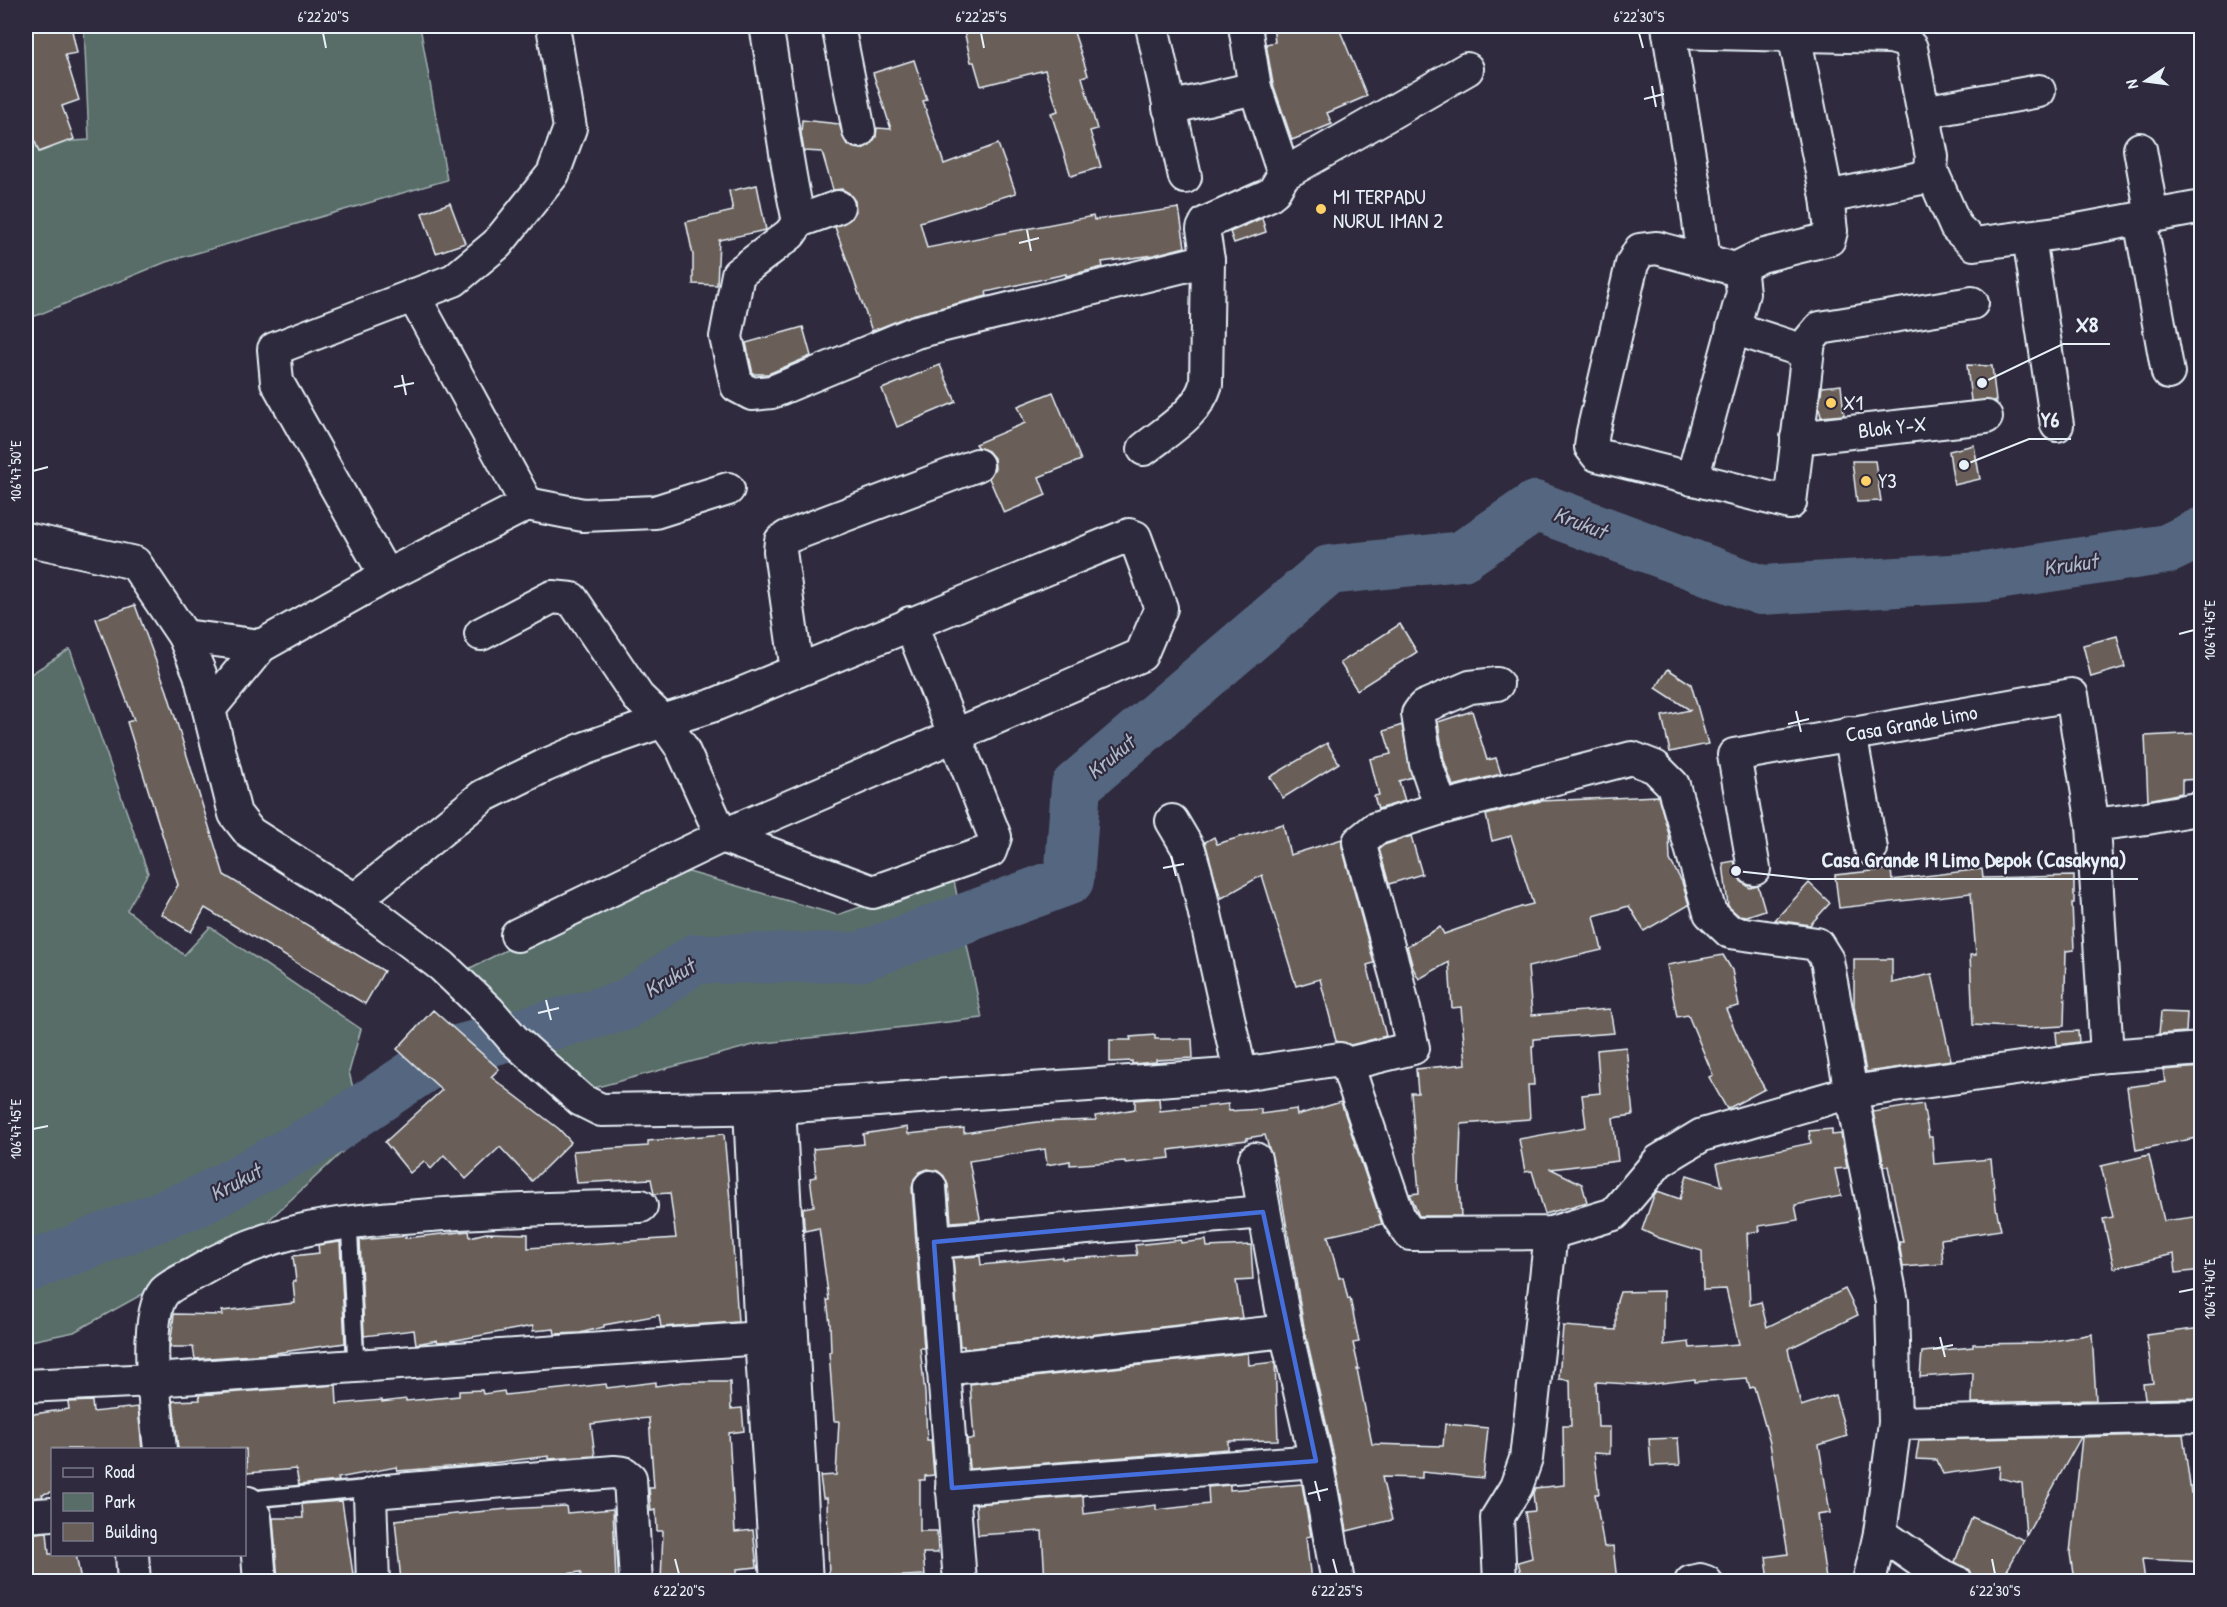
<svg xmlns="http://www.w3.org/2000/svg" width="2227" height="1607" viewBox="0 0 2227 1607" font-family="'Patrick Hand',sans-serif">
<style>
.green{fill:#586d67;stroke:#a0afb0;stroke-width:1.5}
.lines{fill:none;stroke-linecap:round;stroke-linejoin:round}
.river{stroke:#556680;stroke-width:50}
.building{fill:#6a5e59;stroke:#e8f1f8;stroke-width:1.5}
.lane-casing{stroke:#e8f1f8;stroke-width:20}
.street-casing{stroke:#e8f1f8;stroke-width:36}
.lane{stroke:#2f2a3d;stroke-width:15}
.street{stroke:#2f2a3d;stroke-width:32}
.marked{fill:none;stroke:#466fde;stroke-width:4.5;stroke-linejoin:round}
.ticks{fill:none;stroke:#e8f1f8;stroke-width:2}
.poi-dot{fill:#ffd166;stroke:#2f2a3d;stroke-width:2}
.labels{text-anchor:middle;stroke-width:4.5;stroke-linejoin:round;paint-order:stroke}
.poi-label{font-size:21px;fill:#e8f1f8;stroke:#2f2a3d;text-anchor:start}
.street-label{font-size:21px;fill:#e8f1f8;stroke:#2f2a3d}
.water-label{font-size:22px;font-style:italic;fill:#adb9c8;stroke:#2f2a3d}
.leader{fill:none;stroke:#e8f1f8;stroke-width:2}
.callout-dot{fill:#e8f1f8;stroke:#2f2a3d;stroke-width:2}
.callout-label{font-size:22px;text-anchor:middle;font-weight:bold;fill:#e8f1f8;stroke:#2f2a3d;stroke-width:4.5;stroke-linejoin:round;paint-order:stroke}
.neatline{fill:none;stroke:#e8f1f8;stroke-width:2}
.ticks-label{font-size:15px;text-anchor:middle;fill:#e8f1f8}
</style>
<rect width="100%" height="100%" fill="#2f2a3d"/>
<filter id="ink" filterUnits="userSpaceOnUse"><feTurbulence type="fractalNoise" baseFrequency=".0167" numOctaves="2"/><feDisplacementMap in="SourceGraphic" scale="12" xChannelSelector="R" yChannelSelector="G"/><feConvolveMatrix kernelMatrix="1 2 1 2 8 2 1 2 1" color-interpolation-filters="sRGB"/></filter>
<g filter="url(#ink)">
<!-- green -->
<g class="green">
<path d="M84,26H420L447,180L166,262L26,320V144L89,140Z"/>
<path d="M70,649L148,873L127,910L184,955L210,927L361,1029L349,1072L364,1132L257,1231L74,1332L26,1342V677Z"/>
<path d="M689,872L837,915L953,876L982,1018L757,1044L583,1091L460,973L635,886Z"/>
</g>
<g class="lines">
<!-- river -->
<path class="river" d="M26,1268L199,1201L331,1130L446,1053L624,1006L695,959L859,957L1069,880L1076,786L1329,570L1462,556L1535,506L1761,590L1984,577L2167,549L2202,532"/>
</g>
<!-- building -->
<g class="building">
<path d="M26,26H71L77,53L65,55L79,100L62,106L74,139L39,152L26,118Z"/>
<path d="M963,26H1072L1088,75L1082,77L1097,129L1090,131L1101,167L1071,176L1051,113L1058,111L1045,70L981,86L974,62H971Z"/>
<path d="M1273,26H1338L1367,96L1327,113L1332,124L1292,140L1273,84L1266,44L1275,42Z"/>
<path d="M914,60L927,100L923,101L944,164L998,144L1016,193L920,222L927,248L1093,216L1094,220L1179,208L1185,247L1154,255L1102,262L1103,267L1066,276V274L986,292L987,296L912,315L872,331L835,227L852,218L856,211L855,201L849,193L842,189L833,190L822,152L804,151L801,133L802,120L839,124L846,143L854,148L862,149L870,145L876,137L877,128L891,129L873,73Z"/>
<path d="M757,185L766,230L719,240L717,285L693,284V255L686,222L733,211L729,191Z"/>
<path d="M450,203L465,243L436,253L422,213Z"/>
<path d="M1262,218L1266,232L1234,243L1230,232Z"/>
<path d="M803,327L811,356L768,374H753L746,343Z"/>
<path d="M940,365L956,402L897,427L882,389Z"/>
<path d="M1967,365L1992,366L1996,401H1971Z"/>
<path d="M1841,385L1844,415L1821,417L1819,407L1822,387Z"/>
<path d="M1053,392L1081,460L1039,477L1046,495L1004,513L989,478L995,468L994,458L988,451L977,447L975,444L1025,423L1018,406Z"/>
<path d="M1974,445L1980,479L1954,485L1949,451Z"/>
<path d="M1852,461H1875L1881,501L1857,502Z"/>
<path d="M135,605L167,691L224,875L384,971L365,1004L205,908L191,932L161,914L178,885L127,722L134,720L96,619Z"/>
<path d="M1400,624L1417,652L1357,690L1340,663Z"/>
<path d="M2117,636L2125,667L2091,677L2083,645Z"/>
<path d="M1668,669L1691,684L1708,744L1670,752L1662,716L1690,710L1656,688Z"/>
<path d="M1472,711L1487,760L1496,758L1501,774L1453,786L1444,760L1438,722Z"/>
<path d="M1402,725L1412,777L1399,781L1405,801L1378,809L1374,796L1379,795L1370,759L1391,754L1384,731Z"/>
<path d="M2202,733V779L2182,780V793L2148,800L2145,736Z"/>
<path d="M1327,743L1339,763L1283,798L1270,777Z"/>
<path d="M1658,796L1669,834L1670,860L1682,882L1689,905L1644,931L1629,906L1594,916L1602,950L1528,967L1532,1015L1610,1009L1614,1033L1534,1039V1046H1532L1534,1085H1528L1530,1119L1461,1124L1459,1185L1461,1216H1419L1410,1194L1419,1193L1411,1093H1418L1416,1069L1466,1064L1461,1007L1452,1008L1449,962L1419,979L1413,968L1407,946L1440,927L1444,934L1521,907L1533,904L1511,836L1492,841L1486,815L1540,801Z"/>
<path d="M1283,824L1290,855L1342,839V847L1374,963L1367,965L1386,1036L1351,1045L1336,1041L1320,979L1296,986L1262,875L1222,898L1219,893L1205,842L1214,837L1217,844Z"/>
<path d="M1411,836L1422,874L1389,884L1379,849L1384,845Z"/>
<path d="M1734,861L1741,881L1750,888L1758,886L1765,910L1747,916L1738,915L1728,906L1723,863Z"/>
<path d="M1891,869L1892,880L1982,869L1983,878L2074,876V903H2072L2074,950L2066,951L2064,1026L2024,1028L1973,1025L1970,955H1976L1971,893L1839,908L1835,875Z"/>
<path d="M1809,883L1830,903L1810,925L1775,920Z"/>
<path d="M1723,955L1732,970L1739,1006L1726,1009L1747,1058L1765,1089L1727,1109L1709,1077L1713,1075L1688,1015L1677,1017L1667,965Z"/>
<path d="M1854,959H1892V983L1932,974L1951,1060L1866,1072L1854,1006Z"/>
<path d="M433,1010L499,1069L491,1077L559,1129L571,1142L532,1181L500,1147L466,1179L444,1155L431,1169L424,1161L410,1173L385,1142L442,1090L397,1049Z"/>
<path d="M2161,1012L2187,1013L2186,1032L2159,1034Z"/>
<path d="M2078,1031L2079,1042L2057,1045L2056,1032Z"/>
<path d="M1155,1035V1039H1192L1193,1058L1156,1060V1062L1132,1064V1061L1110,1062V1040H1131L1130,1037Z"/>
<path d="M1626,1047L1633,1115L1613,1118L1618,1161L1551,1169L1582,1184L1587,1202L1545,1214L1532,1171L1525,1172L1519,1139L1586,1127L1582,1095L1600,1093L1597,1050Z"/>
<path d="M2202,1067V1137L2136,1150L2127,1087L2166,1082L2163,1070Z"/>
<path d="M1159,1098L1160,1111L1228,1104L1229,1111L1261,1109V1114L1296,1109L1297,1115L1341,1102L1382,1224L1328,1236L1339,1278L1343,1277L1348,1299L1350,1298L1359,1342L1353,1343L1359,1369H1357L1372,1444L1443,1446L1445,1424L1488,1428L1483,1478L1422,1472V1478L1382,1477L1392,1520L1347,1531L1334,1457L1304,1327L1279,1182L1265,1135L1247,1138V1140L1169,1150L1170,1158L1125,1163V1161L1070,1165V1161L1047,1165L1045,1149L969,1161L980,1218L979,1220L951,1222L948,1185L944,1176L938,1171L928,1169L920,1172L914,1179L912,1188L924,1348H920L925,1393L927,1440H931L934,1475L925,1476V1480H920V1531H937L938,1553H923L925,1575L885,1577V1581H829L827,1498H823L820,1476L836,1475L839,1421H834L829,1352H831L830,1324L827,1300H829L819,1228L805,1231L804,1225L803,1208L814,1206L810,1178L816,1177L813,1149L864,1144L863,1134L907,1127L908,1134L964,1128V1133L1037,1122L1096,1120L1095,1116L1135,1109V1100Z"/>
<path d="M1923,1104L1929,1137H1932L1934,1164L1991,1159L1996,1208L2001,1230L1941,1239L1943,1264L1903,1267L1899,1242H1903L1888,1166H1884L1873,1112Z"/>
<path d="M1832,1129V1135L1841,1134L1847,1168L1835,1169L1841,1196L1795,1205L1798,1220L1759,1226L1760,1231L1747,1233L1750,1305L1761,1302L1767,1327L1845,1289L1858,1315L1788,1349L1801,1406L1835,1395L1847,1436L1819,1445L1830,1513L1817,1515L1826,1579L1803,1581H1769L1766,1557L1788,1554L1770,1443L1754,1387L1750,1388L1747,1378L1695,1382V1379L1645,1385L1596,1382L1598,1427H1610V1454L1594,1453L1599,1494H1595L1604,1547L1613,1546L1617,1581H1523L1518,1562L1532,1558L1525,1512L1535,1511L1533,1493L1535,1488L1564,1485L1563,1426H1571L1570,1380L1559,1379L1563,1326L1616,1330V1304L1620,1292L1664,1291V1345L1689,1342L1690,1348L1739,1344L1726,1289L1703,1290L1702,1251L1659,1238L1642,1230L1654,1195L1657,1191L1680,1199L1687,1175L1722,1186L1717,1163L1811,1143L1809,1131Z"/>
<path d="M724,1134L730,1200L738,1322L661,1327L659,1315L604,1325V1327L580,1333L555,1334L554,1329L533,1331V1326L450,1341L438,1342L437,1340L416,1344L414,1330L364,1336L360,1240L406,1236L405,1238L469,1231L470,1237L486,1233L528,1234V1248L676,1238L670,1193L654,1194L651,1179L577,1183L573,1151L648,1146V1141Z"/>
<path d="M2149,1155L2164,1221L2202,1216V1270L2176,1273L2174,1254L2114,1268L2103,1219L2113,1217L2101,1166Z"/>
<path d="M1181,1240V1243L1206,1240L1207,1247L1251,1245L1253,1280L1236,1281L1242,1318L964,1349V1346H960L953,1258L980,1256L981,1265L1062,1257V1259L1137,1255L1135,1245Z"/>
<path d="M340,1242L345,1343L268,1354L195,1359L193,1347H170L174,1314L223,1315L222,1311L295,1303L293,1281H296L293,1256L319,1253L318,1245Z"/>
<path d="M2202,1328V1398L2145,1399L2143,1384L2153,1383L2146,1335Z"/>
<path d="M2092,1334L2096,1400L1972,1403L1973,1373L1920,1377L1922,1352L1973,1347V1344L2042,1343Z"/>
<path d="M1248,1353L1249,1365L1275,1362L1278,1440L1228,1441V1449L969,1469L967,1439H974L970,1384Z"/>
<path d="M656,1382V1386L683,1382H730L731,1409L742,1408L744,1431L729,1433L735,1532L753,1530L757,1567L737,1569V1578L699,1581H661L663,1531H657L656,1510L651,1511L649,1488H654L649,1418L638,1419V1418L591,1424L595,1456L549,1459V1456L475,1465L397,1471L396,1467L338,1478L339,1481L299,1485L296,1469L247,1473L246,1449H178L173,1401L200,1400L199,1395L336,1385L337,1404L382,1400V1402L406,1399V1401L459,1396V1391L482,1390L483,1394L504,1391L505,1395L606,1384L607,1388Z"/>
<path d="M92,1401L93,1412L138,1407L142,1449H52V1492L42,1494L43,1497L26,1498V1415L69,1409L68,1402Z"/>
<path d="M2183,1434L2191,1493L2202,1490V1562L2142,1559L2145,1581H2074L2070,1553L2082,1437Z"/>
<path d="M2081,1437L2026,1536L2022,1483L1999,1478L2000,1466L1943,1474L1937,1460L1916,1459L1919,1440Z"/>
<path d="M1678,1438L1680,1465L1651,1466L1649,1439Z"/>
<path d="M1302,1484L1311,1536L1306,1537L1311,1581H1045L1042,1531L978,1535L976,1504L1083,1496L1084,1514L1156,1505V1510L1209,1504L1208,1487L1230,1485V1490Z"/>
<path d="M342,1501L354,1581H278L273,1518H303L302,1504Z"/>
<path d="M566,1506L567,1513L613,1509L616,1581H580L581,1572L517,1581H401L395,1520L507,1509Z"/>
<path d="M1972,1517L2024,1540L2001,1581H1974L1970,1571L1955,1562Z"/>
<path d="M47,1532L49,1554H76L81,1581H26V1534Z"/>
</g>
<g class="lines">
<defs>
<g id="lane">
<path d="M349,1221L356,1366"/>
<path d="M250,1507L262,1498L361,1489L370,1495"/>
</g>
<g id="street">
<path d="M766,26C778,90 784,157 799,221"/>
<path d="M838,26L859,131"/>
<path d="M1152,26L1185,177"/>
<path d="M1668,26L1696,198L1704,260"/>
<path d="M1669,32L1891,37L1905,41L1911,48L1932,157L1931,170L1921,178L1827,197"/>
<path d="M1169,108L1255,88"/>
<path d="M1923,112L2039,91"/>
<path d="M2140,149L2152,216"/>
<path d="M1931,170L1956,227L1974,244L2072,231L2202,207"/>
<path d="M1284,174L1467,69"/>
<path d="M838,207L799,221L790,234L738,274L726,337L737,386L752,394L772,392L916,332L1208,260"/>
<path d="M2140,219L2168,373"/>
<path d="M2029,237L2057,425"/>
<path d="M1735,269L1761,256L1829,239L1831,231L1827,197L1794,34"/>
<path d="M413,295L527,504"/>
<path d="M1733,328L1807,352"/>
<path id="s1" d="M1797,438L1986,417"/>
<path d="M1144,449C1168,430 1197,414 1206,384L1208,260L1203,229L1206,223L1269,195L1274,191L1284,174L1255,88L1245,26"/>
<path d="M1692,479L1743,293L1741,275L1735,269L1657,248L1640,250L1632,264L1593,432L1591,447L1597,455L1790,503L1809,341L1820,328L1972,303"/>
<path d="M26,539L135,563L184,636L200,674L235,814L250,833L355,900L442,966L489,1011L514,1040L581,1100L601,1110L779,1107L1242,1074L1340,1059L1347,1064L1399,1218L1410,1234L1551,1233L1614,1214L1659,1161L1702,1135L1851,1092L2107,1056L2202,1049"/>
<path d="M386,576L277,382L274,349L454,280L497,244L553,174L570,128L553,26"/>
<path d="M481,634L552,597L572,599L638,697L663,721L682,748L722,836L873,892L990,851L995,837L910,623"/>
<path d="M184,636L261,646"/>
<path d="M797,671L780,551L781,541L787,537L977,465"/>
<path d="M209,709L261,646L386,576L527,504L583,515L655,512L728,489"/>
<path d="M1850,733L1871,849"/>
<path d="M1441,808L1426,764L1418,714L1423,707L1470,687L1497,684"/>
<path d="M1172,821L1189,850L1197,878L1237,1058L1242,1074"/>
<path id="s2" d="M1754,869L1734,755L2072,695L2093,825"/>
<path d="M355,900L483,796L544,766L586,748L663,721L714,705L1129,535L1135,537L1161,608L1141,655L722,836L517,935"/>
<path d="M2107,1056L2093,825L2147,818L2202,808"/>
<path d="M1347,1064L1413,1048L1397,979L1359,842L1375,829L1441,808L1632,758L1655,767L1673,785L1710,913L1730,932L1817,944L1827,960L1851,1092L1892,1302L1895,1423L1880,1533L1869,1582"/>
<path d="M779,1107L806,1582"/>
<path d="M750,1108L761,1338L777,1582"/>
<path d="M1255,1159L1286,1331"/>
<path d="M930,1187L960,1582"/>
<path d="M934,1242L1263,1212"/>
<path d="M943,1369L1286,1331L1316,1461L1338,1582"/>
<path d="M26,1386L153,1380L791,1336"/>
<path d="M1895,1423L2202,1416"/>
<path d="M160,1450C157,1415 142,1319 164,1292C170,1285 191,1276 199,1271C274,1226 347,1221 431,1215C501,1210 571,1208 641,1206"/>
<path d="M952,1488L1316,1461"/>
<path d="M244,1502L248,1503L255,1517L260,1582"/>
<path d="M26,1516L52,1514"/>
<path d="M1880,1533L1937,1573L1956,1582"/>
<path d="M132,1554L134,1582"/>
<path d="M373,1582L370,1495L385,1491L614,1472L624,1473L630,1478L636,1582"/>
<path d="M1500,1582L1497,1518L1516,1487L1526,1459L1551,1233"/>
<path d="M1691,1582L1700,1580L1706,1582"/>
</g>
</defs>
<!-- lane casing -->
<use href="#lane" class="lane-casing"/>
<!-- street casing -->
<use href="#street" class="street-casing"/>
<!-- lane -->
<use href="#lane" class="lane"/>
<!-- street -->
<use href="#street" class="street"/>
</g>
</g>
<!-- marked area -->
<path class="marked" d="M1263,1212L1316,1461L952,1488L934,1242Z"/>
<!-- ticks -->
<path class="ticks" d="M323,33L326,48M981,33L984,48M1639,33L1643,48M1652,86L1656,107M1644,99L1664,94M1027,230L1031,251M1019,243L1039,238M402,375L406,395M394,387L414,383M33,471L48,467M2179,634L2194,630M1796,711L1801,732M1788,724L1809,719M1171,856L1176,876M1163,868L1184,864M546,1000L551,1020M538,1013L559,1008M33,1129L48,1126M2179,1292L2194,1289M1940,1337L1945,1357M1933,1349L1953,1345M1315,1481L1320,1501M1308,1494L1328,1489M675,1559L679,1574M1333,1559L1337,1574M1992,1559L1995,1574"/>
<!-- markers -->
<g class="poi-dot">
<circle cx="1321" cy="209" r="6"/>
<circle cx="1831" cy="403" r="6"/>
<circle cx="1866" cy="481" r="6"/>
</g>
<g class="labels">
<!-- poi labels -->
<g class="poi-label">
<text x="1333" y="204">MI TERPADU<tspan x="1333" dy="24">NURUL IMAN 2</tspan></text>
<text x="1843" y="410">X1</text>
<text x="1878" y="488">Y3</text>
</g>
<!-- street labels -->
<g class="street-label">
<text dy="7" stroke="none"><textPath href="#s1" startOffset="96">Blok Y-X</textPath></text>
<text dy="7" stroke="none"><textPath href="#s2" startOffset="296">Casa Grande Limo</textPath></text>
</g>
<!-- water labels -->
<g class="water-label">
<text transform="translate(1580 522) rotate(21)" y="8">Krukut</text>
<text transform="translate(2070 564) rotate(-8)" y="8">Krukut</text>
<text transform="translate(1110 757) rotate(-40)" y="8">Krukut</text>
<text transform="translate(669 978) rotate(-31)" y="8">Krukut</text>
<text transform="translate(235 1182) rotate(-28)" y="8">Krukut</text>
</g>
</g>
<!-- callouts -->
<path class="leader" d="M1982 383L2063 344H2110M1964 465L2029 439H2071M1736 871L1809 879H2138"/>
<g class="callout-dot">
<circle cx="1982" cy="383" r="6"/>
<circle cx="1964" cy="465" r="6"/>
<circle cx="1736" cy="871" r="6"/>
</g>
<g class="callout-label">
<text x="2087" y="332">X8</text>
<text x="2050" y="427">Y6</text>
<text x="1974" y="867">Casa Grande I9 Limo Depok (Casakyna)</text>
</g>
<!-- margin -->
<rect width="2227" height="1607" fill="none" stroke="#2f2a3d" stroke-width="66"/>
<!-- legend -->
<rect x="51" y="1448" width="195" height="108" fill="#2f2a3d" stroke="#797a88" stroke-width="1.5"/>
<rect x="63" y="1468" width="30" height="9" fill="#2f2a3d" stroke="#797a88" stroke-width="1.5"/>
<text x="105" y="1478" font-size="18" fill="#e8f1f8">Road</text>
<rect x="63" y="1493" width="30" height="18" fill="#586d67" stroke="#797a88" stroke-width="1.5"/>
<text x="105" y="1508" font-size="18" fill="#e8f1f8">Park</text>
<rect x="63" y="1523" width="30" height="18" fill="#6a5e59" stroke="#797a88" stroke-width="1.5"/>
<text x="105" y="1538" font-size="18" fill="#e8f1f8">Building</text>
<!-- north arrow -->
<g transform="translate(2146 81) rotate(257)" stroke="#2f2a3d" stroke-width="4.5" paint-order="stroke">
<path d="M0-4.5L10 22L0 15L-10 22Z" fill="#e8f1f8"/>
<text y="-9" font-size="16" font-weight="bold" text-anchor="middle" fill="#e8f1f8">N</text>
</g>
<rect x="33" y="33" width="2161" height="1541" class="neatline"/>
<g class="ticks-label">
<text x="323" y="22">6°22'20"S</text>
<text x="981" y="22">6°22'25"S</text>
<text x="1639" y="22">6°22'30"S</text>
<text transform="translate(16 471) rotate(-90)" y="5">106°47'50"E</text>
<text transform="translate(2210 630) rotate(-90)" y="5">106°47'45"E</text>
<text transform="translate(16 1129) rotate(-90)" y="5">106°47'45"E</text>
<text transform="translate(2210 1289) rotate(-90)" y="5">106°47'40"E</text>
<text x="679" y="1596">6°22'20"S</text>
<text x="1337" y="1596">6°22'25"S</text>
<text x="1995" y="1596">6°22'30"S</text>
</g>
</svg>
